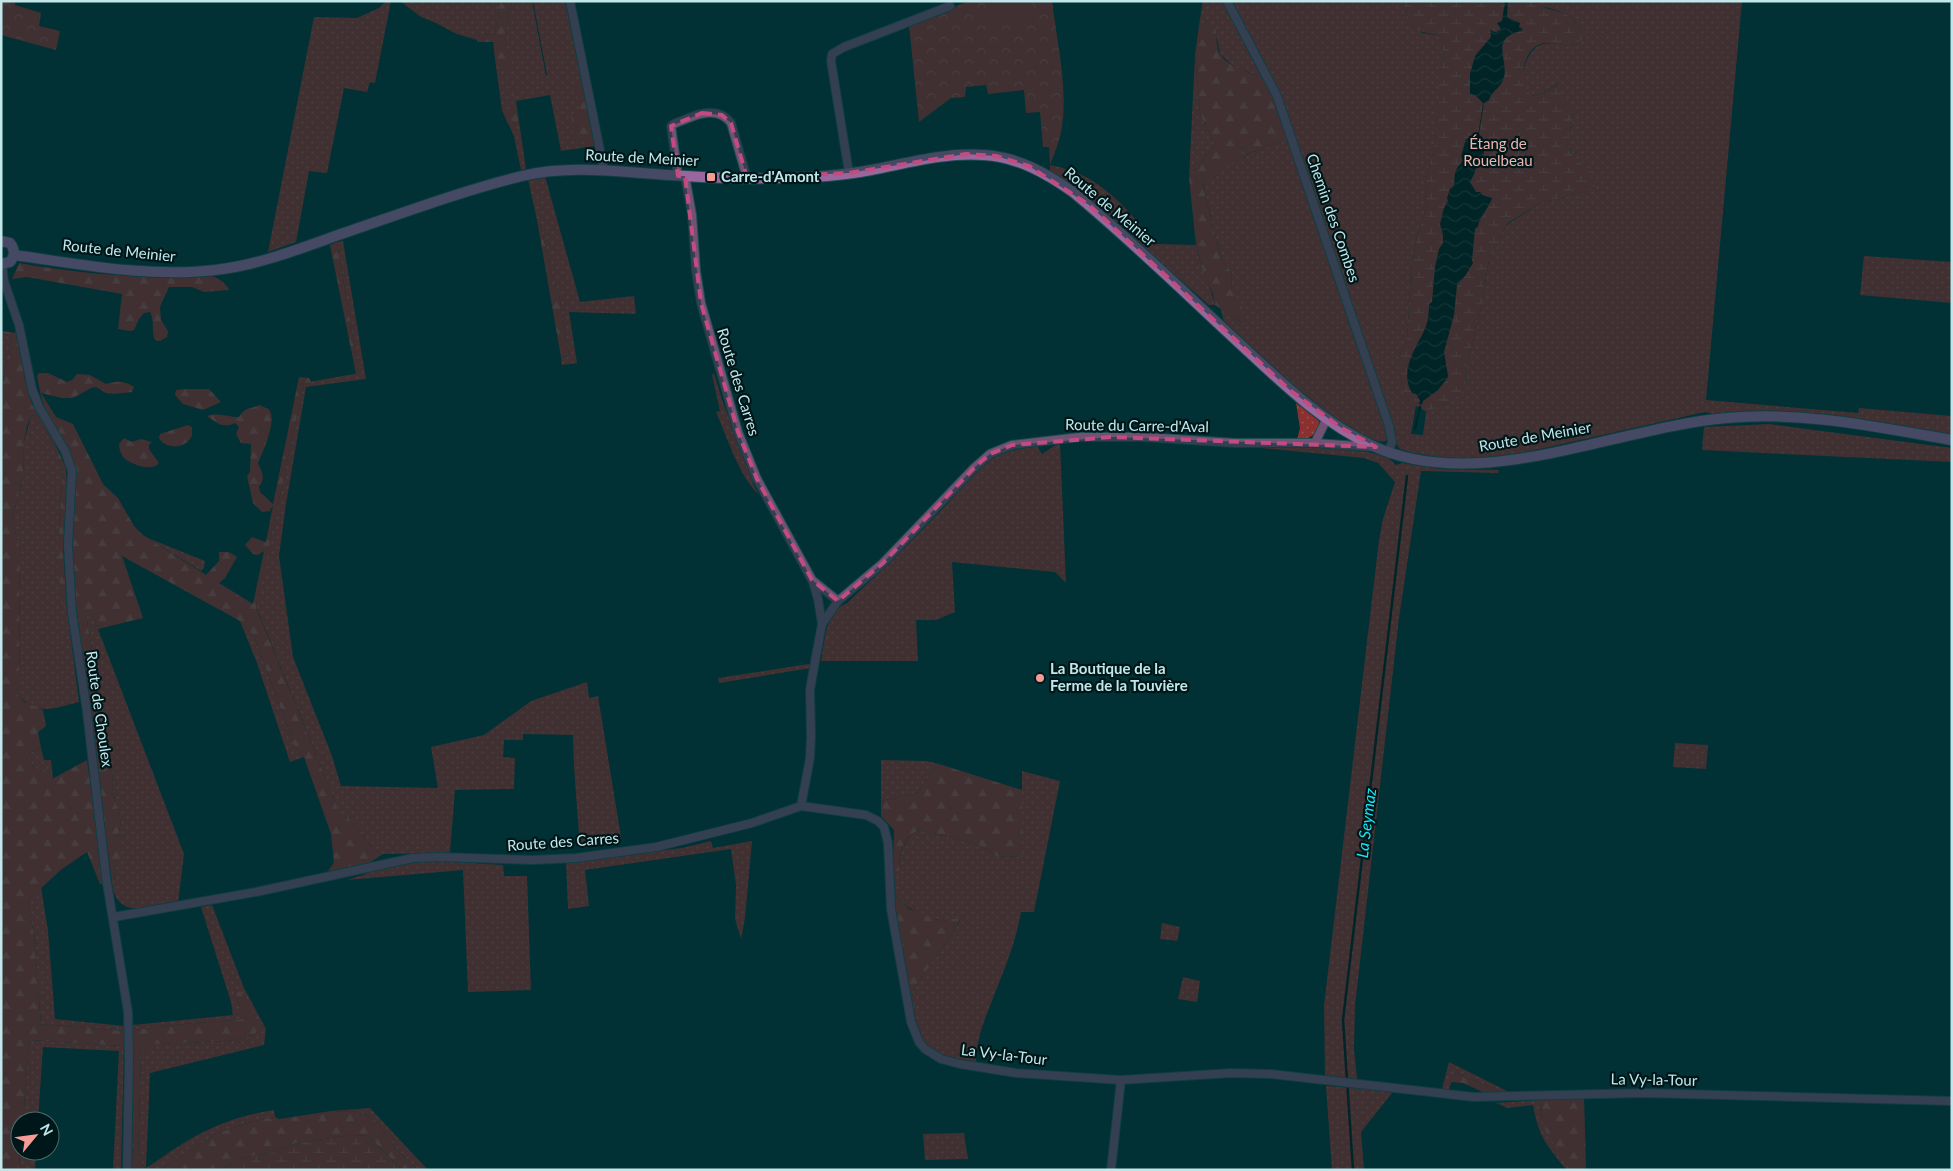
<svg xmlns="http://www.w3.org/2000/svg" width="1953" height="1171" viewBox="0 0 1953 1171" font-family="Lato,sans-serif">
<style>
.grass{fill:url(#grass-dots)}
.forest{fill:url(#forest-firs)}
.wetland{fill:url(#wetland-marsh)}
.park{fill:url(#park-crowns)}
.pitch{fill:#8c2f2f}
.water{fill:url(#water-waves)}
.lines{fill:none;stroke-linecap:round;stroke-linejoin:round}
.stream{stroke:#011618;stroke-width:2.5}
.street-casing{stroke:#204e52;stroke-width:10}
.secondary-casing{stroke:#204e52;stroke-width:12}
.street{stroke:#715274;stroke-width:8}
.secondary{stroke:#99679d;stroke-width:10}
.marked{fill:none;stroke:#c24c7f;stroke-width:4;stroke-dasharray:10 6;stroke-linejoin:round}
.poi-dot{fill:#f59c96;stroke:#001719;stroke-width:2}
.labels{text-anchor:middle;stroke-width:4.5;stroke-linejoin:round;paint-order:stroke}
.park-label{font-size:15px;fill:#eeb3ae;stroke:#001719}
.street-label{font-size:15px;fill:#c1e7eb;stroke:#001719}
.poi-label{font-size:15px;font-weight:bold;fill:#c1e7eb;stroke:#001719;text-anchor:start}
.water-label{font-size:16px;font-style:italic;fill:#18e4f4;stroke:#001719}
</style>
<defs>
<pattern id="grass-dots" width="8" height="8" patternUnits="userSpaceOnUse" patternTransform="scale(1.25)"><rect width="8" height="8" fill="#8c2f2f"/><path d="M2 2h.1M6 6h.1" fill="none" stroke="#9a4d4d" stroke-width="1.8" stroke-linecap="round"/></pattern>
<pattern id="forest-firs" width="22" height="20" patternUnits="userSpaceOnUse" patternTransform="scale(1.25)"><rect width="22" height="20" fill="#8c2f2f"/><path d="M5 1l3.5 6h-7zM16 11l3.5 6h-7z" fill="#9a4d4d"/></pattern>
<pattern id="wetland-marsh" width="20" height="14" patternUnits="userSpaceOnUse" patternTransform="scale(1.25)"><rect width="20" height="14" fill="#8c2f2f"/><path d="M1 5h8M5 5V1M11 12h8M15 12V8" fill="none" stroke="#9a4d4d"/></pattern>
<pattern id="park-crowns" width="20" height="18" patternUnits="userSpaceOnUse" patternTransform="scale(1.25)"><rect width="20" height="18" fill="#8c2f2f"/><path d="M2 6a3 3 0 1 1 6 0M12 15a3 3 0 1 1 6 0" fill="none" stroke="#9a4d4d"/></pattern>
<pattern id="water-waves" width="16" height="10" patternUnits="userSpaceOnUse" patternTransform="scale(1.25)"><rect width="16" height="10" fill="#011618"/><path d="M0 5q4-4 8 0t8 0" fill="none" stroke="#24383a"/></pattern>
</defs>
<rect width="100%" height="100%" fill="#013135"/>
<!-- grass -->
<g class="grass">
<path d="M386,1H391L375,83L370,82L367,92L344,88L327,173L309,171L296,242L268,252L314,17L357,18L379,8Z"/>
<path d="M400,1H500L495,33L477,36V40L457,34L434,22L421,17Z"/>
<path d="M512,1H532L546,76L547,75L533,1H568L595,146L561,151L550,95L516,101L526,169L521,170L514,136L502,110L495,59L511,56C498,40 510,20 512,1Z"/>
<path d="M1203,1H1223L1264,78L1234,67L1220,54L1217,38L1209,21L1199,25Z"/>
<path d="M1231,1H1402L1412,25L1422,33L1441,36L1443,50L1440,91L1433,151L1425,183L1426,209L1417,235L1411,272L1407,340L1399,357L1405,365C1398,379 1401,398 1416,405L1411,434L1423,435L1426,412L1448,403L1467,383L1466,371L1481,308L1490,253L1497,247L1503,231L1508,224L1540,203L1589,191L1595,186L1584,164L1575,158L1566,145L1574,114L1560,99L1561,89L1558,84L1536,96C1514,90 1523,56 1538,46C1546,41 1563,45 1573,46L1586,37C1581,29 1576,20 1568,15C1562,11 1548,8 1541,5L1539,1H1742L1706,400L1858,413L1859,408L1952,416V436L1822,415L1771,411L1713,414L1705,412L1522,453L1470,459L1443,458L1408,452L1400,449L1396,444L1395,430L1278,93Z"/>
<path d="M1195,55L1200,114L1215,145L1189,178Z"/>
<path d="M1288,139L1386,424L1388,436L1386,441C1360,448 1273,367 1252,348C1244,341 1233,334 1226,325C1223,321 1222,312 1220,307L1242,323V308L1231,289L1232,273L1221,259L1202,181L1218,175L1240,149L1244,147L1246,155Z"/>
<path d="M1050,165C1101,174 1125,207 1156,244L1196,245C1200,267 1210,284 1215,305H1209L1152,255L1151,256L1078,189L1050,171Z"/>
<path d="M545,176L580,302L634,296L636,314L569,312L577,363L562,365L561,357L569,356L559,295L552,275L539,219L537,220L528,179Z"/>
<path d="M343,241L366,379L306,387L286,504L279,556L293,657L332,756L341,786L438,788L431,747L484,735L531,701L587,682L589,698L598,696L621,837L614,838V843L580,848L574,767L573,735L523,734V740H504L503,757L515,758L514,789L455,790L450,853L383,854C366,849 363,829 349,819C344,815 341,815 338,809L256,606L304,383L359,373L337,242Z"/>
<path d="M1864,256L1952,262V303L1860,295Z"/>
<path d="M1,331L11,338L1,392Z"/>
<path d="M714,373L723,403L755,480L752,482L759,495C738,474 728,439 716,412L720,411L712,375Z"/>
<path d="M1296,403L1319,421C1319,435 1309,439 1297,440L1300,428Z"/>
<path d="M34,414L49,436L63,470L58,540L64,610L67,609L79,702C51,709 36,717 15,692L19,687L20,548L12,520L23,476L24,441L31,417Z"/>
<path d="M1769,424L1952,448V462L1702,450L1704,427Z"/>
<path d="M1060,442L1066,583L1055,572L952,562L955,612L936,620H916L918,661H821C825,641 825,611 847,603C881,571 915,538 947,504C961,490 973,470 989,459C1003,451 1022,449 1037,446L1042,454Z"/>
<path d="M1251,447H1313L1368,452L1387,457L1396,465L1402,463L1439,469L1499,470L1498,473L1421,471L1399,618L1355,1006L1354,1049L1357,1079L1325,1077L1324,1006L1379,540L1383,519L1395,482L1378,463L1364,458Z"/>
<path d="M148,538L205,561L204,568L201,571Z"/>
<path d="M86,615H92L98,629L184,854L178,903L137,909C124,908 117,902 113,890L114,889L115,867L117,864L118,837L121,822L113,792L112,770Z"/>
<path d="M240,621L254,636L294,745L304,757L290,762L257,663Z"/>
<path d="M809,664L811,668L719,683L718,678Z"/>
<path d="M1675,743L1708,745L1706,769L1673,767Z"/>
<path d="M41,748L44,760H51L53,778L52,779L34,771L29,753Z"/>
<path d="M881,760L927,761L939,764L916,793L881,801Z"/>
<path d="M1022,771L1060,781L1034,912H1021C1016,942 1004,970 993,998C985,1019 976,1039 976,1062C954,1062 931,1056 919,1036L922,1032L916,1019L912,991L952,934L960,920C953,920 947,921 940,920C923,918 896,904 892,886H896V872L900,873C897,858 904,834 921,830L972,843L986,849L996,856L1022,857Z"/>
<path d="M711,841L713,848L752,841L745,918L741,939L735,919L736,885L731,849L585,870L589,906L568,909L566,862L682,848Z"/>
<path d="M432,860H455L456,862L503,865L504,876H527L531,990L468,992L463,870L347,880L366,874V872L407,862Z"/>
<path d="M41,887L48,931L55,1019L124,1026L125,1031L41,1024L34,937L28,900Z"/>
<path d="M212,905L244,988L266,1029L264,1045L150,1073L146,1168C156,1162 166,1154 176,1148C206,1128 238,1115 274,1110L275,1117L250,1122L218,1133L160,1170H148L138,1161L141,1054L153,1044L228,1041L248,1037L255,1034L235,993L245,1019L182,1024L133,1030V1025L233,1015L231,1002L201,907Z"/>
<path d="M1162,923L1180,927L1177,941L1160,939Z"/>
<path d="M1183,977L1200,981L1197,1002L1178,999Z"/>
<path d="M29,1040L124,1046L121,1170H113L119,1051L43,1047L38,1121H23Z"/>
<path d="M1449,1062L1511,1093L1505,1094L1455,1072L1449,1089H1442Z"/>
<path d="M1326,1086L1387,1090L1392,1093L1361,1132L1364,1170H1332Z"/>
<path d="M1541,1100L1542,1121L1577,1169L1586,1166L1585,1170H1568L1564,1167C1546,1144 1538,1135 1533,1105L1508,1108L1496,1103Z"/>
<path d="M370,1108L428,1170H418L400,1153L375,1120L360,1112L331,1111Z"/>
<path d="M964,1133L968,1159L925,1160L923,1134Z"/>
<path d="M20,1151H36L35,1170H19Z"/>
</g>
<!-- forest -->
<g class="forest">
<path d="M500,1H512C510,21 498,40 512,56L511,81L519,127L508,124L502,110L514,108L506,69L495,59L493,42H477V36L495,33Z"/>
<path d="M1209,21C1220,28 1214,44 1220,54C1227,67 1251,73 1264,78L1273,94L1288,139L1245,155L1244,147L1240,149L1239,157L1218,175L1202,182L1221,259L1232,273L1231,289L1242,307L1243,323L1215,305L1213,294L1204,275L1196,245L1189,178L1215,145L1200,114L1195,55L1199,25Z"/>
<path d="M579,84H583L595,146L573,138L571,135L573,132L571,114H581L576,87Z"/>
<path d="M539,219L552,275L559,295L569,356L561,357L537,220Z"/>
<path d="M337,242L359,373L356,374L330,245Z"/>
<path d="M19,263C68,272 119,276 169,278C183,278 198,275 212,276C217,277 227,284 229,290L204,292L192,287H169L160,307L161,320L168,331L167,337L160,341L155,340C151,331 155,321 150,312L144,313L139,319L134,330L131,331L118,329L122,294L27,277L12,279Z"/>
<path d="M1,331L17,333L25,380L32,404L51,435L66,468L67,486L63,548L67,609L64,610L58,570V540L63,470L49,436L34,414L31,417L27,426L24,441L23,476L12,520L20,548L19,687L15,692L24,702L43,710L46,726L38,732L41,748L29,753L34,770L43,768L52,779L87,760L104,884H100L87,852L62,869L28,900L34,937L41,1024L125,1031L124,1046L29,1040L23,1121H20L19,1170H1V392L11,338Z"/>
<path d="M39,373H48L67,382L72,380L77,374L90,375L106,384C116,381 124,380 134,387L132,392L114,394L106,393L96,387L91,388L73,398H62L41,393L56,417L73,424L103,484L118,498L134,526L143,535L206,575L219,561V552H229L237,557L225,578L219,583L253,604L264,551L258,555L253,554L245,545L252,537L266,542L273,505L270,511L262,512L253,503L247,476L250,472L251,444L241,443L236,434L239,427L235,423C223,429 217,423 207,416C219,412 227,417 239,417C245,407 250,409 260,405C264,408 268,407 270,411C276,423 263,451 258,463C262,472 266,478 259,487L260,492L273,504L299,377L309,378L311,382L304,383L256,607L338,809C342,815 344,815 349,819C363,829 366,849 383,854L369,863L327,873L334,862L331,834L304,757L294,745L254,636L240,621L122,556L143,618L98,629L92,615H86L112,770L113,792L121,822L118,837L120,860L115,867L114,889L113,890L72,575L75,467C69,443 51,425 43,403C40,394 39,385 37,376Z"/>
<path d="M185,389H209L221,402L203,410L183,404L175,395L176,390Z"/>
<path d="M188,425L192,427C192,431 193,436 190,439C183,449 165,449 159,438L160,434Z"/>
<path d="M124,438L132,442L141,439L152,442L149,445V449L159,463C152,472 133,465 125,459C121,455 119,449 119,444Z"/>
<path d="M939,764L1022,790V857L996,856L986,849L972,843L921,830C903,834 897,858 900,873H896V886H892L894,830L881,816V801L916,793Z"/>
<path d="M893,893L909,909L937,920L960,919L952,934L912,991L916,1019L922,1032L919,1036L914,1021Z"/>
<path d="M240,991L259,1025L255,1034L248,1037L228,1041L153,1044L141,1054L138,1161L148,1170H132L133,1030L182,1024L245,1019L235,993Z"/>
<path d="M1455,1072L1505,1094H1487L1463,1083L1450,1082Z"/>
<path d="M1566,1097L1584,1098L1586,1166L1577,1169L1573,1167L1548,1137L1542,1121L1541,1100Z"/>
<path d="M331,1111L360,1112L375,1120L400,1153L418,1170H402L368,1136L352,1135L296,1143L273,1152L242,1158L221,1170H160L218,1133L250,1122L275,1117L279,1119Z"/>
</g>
<!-- wetland -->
<g class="wetland">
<path d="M1402,1H1539C1545,12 1559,9 1568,15C1576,20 1580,30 1587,35L1596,36L1614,29L1598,36L1586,37L1573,46C1564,45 1554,43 1545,43C1523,45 1516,83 1532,95L1536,96L1559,84L1561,89V99L1574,114L1566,145C1569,150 1572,155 1576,158C1585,166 1597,172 1595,186L1589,191L1540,203L1508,223L1503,231L1497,248L1490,253L1481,308L1466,371L1467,389L1448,403L1426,412C1422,408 1417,407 1412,404C1400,395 1399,377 1404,365L1399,357L1407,340L1411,272L1417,235L1426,209L1425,183L1433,151L1443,50L1441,36L1418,31L1412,25Z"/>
<path d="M352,1135L368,1136L402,1170H221L242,1158L273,1152L296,1143Z"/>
</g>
<!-- park -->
<g class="park">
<path d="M1,1H15V5L41,13L39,26L60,31L56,50L1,35Z"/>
<path d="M969,1H1052C1057,42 1069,92 1061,132C1059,143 1054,154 1050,165L1049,147H1043L1040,112L1026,113L1024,90L988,94L986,85L966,87L965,97L951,98L919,122L909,25Z"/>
</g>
<!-- pitch -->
<path class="pitch" d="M1024,1H1031L1034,22L989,27L986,6Z"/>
<!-- water -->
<path class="water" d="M1504,1H1508L1507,17L1520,23L1519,27L1523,29L1522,31C1487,38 1511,62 1503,80C1500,88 1492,91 1489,100L1484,103L1479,134C1489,144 1483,144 1484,155L1478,157L1475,172L1470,182L1476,192H1481L1482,195L1492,198C1489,208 1480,216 1478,226L1475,229L1472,260L1473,263L1465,276L1457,285L1454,315L1444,352L1448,376L1446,380L1438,390L1423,401L1422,405L1419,404L1420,401L1416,394L1412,393C1399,371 1415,350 1424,331C1428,322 1429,314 1429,304L1432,302L1435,267L1439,249L1443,243V235L1440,224L1444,208L1448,201L1447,198L1450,189L1454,186C1455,173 1454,170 1463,161L1461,156L1466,139L1478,135L1483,103L1475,95L1470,94V74L1475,56L1491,37L1490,30L1496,32L1501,29L1497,23L1502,21L1504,7L1505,6Z"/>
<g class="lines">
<!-- stream -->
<g class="stream">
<path d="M1415,429L1420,407"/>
<path d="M1353,1170L1343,1020L1407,476"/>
</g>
<defs>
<g id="street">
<path d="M570,1L604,170"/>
<path d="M1227,1L1277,96L1389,426L1392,441L1389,452"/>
<path d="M849,173L831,61L832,54L844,47L950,6"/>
<path d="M678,176L671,126C675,122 680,122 686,119C700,113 719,107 731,123L747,178"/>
<path d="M685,176L692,215L696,271L701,303L738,432L757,479L812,580L838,601L822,624L814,667L810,690L811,736L810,758L801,806"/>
<path d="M2,264L4,281L19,325L32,389L39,407L65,451L72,471L68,545L72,613L87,712L106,877L128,1012L129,1059L127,1170"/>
<path d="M1315,443L1327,418"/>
<path d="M813,582L818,599L822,624"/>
<path d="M838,601L883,563L974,468L990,454L1012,445L1080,437H1143L1235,443H1315L1371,447"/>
<path d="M114,917L256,892L413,858L440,857L532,860L576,858L656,847L752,823L801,806L866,815L878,821L884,827L888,843L891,909L911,1022L919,1042L925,1049L941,1059L960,1064L1016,1073L1121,1080L1231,1073L1271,1074L1474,1097L1644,1093L1952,1101"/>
<path d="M1111,1170L1121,1080"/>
</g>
<g id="secondary">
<path d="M1,241L10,243C15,249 15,256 10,262L1,264"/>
<path d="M14,255C80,264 148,278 215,270C259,265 299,249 341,234C400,214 461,191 522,176C576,163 631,174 685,176C727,179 769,179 811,177C831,176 851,174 871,170C908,163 945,152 984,155C1018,157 1046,173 1073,192C1130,239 1183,291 1237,341C1279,380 1321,422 1373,446C1479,495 1616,427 1727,418C1803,411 1877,427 1952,440"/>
</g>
</defs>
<!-- street casing -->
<use href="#street" class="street-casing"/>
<!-- secondary casing -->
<use href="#secondary" class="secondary-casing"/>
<!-- street -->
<use href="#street" class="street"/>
<!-- secondary -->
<use href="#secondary" class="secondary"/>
</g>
<!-- marked area -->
<path d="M0 0H1953V1171H0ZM702,113L722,115L731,123L747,178L849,173L966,154L996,156L1029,166L1089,205L1291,391L1340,427L1376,447L1112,437L1012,445L990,454L974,468L883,563L838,601L812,580L757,479L738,432L701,303L685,176H678L671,126Z" fill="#013135" fill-opacity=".55" fill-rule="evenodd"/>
<path class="marked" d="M702,113L722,115L731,123L747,178L849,173L966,154L996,156L1029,166L1089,205L1291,391L1340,427L1376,447L1112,437L1012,445L990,454L974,468L883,563L838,601L812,580L757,479L738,432L701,303L685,176H678L671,126Z"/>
<!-- markers -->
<g class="poi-dot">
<rect x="706" y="172" width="10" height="10" rx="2.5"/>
<circle cx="1040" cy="678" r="5"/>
</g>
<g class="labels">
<!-- park labels -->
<g class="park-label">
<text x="1498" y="149">Étang de<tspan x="1498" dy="17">Rouelbeau</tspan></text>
</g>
<!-- street labels -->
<g class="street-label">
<text transform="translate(642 158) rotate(3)" y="5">Route de Meinier</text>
<text transform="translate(1110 207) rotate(40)" y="5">Route de Meinier</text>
<text transform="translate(1333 218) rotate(71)" y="5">Chemin des Combes</text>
<text transform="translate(119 251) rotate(6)" y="5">Route de Meinier</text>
<text transform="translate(738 382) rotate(73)" y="5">Route des Carres</text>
<text transform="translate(1137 426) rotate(1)" y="5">Route du Carre-d'Aval</text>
<text transform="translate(1535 437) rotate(-10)" y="5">Route de Meinier</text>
<text transform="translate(99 709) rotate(82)" y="5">Route de Choulex</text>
<text transform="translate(563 842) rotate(-4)" y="5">Route des Carres</text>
<text transform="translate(1004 1055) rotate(7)" y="5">La Vy-la-Tour</text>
<text transform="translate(1654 1080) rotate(1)" y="5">La Vy-la-Tour</text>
</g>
<!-- poi labels -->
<g class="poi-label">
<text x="721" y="182">Carre-d'Amont</text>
<text x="1050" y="674">La Boutique de la<tspan x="1050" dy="17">Ferme de la Touvière</tspan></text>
</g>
<!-- water labels -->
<g class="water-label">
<text transform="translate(1366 823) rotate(-83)" y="6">La Seymaz</text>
</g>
</g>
<!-- border -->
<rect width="1953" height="1171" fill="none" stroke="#c1e7eb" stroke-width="5"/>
<!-- north arrow -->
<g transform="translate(35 1136) rotate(61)"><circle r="24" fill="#001719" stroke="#4d6a6d"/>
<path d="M0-4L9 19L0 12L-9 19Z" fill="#f59c96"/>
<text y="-8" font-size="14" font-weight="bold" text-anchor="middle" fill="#c1e7eb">N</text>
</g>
</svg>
